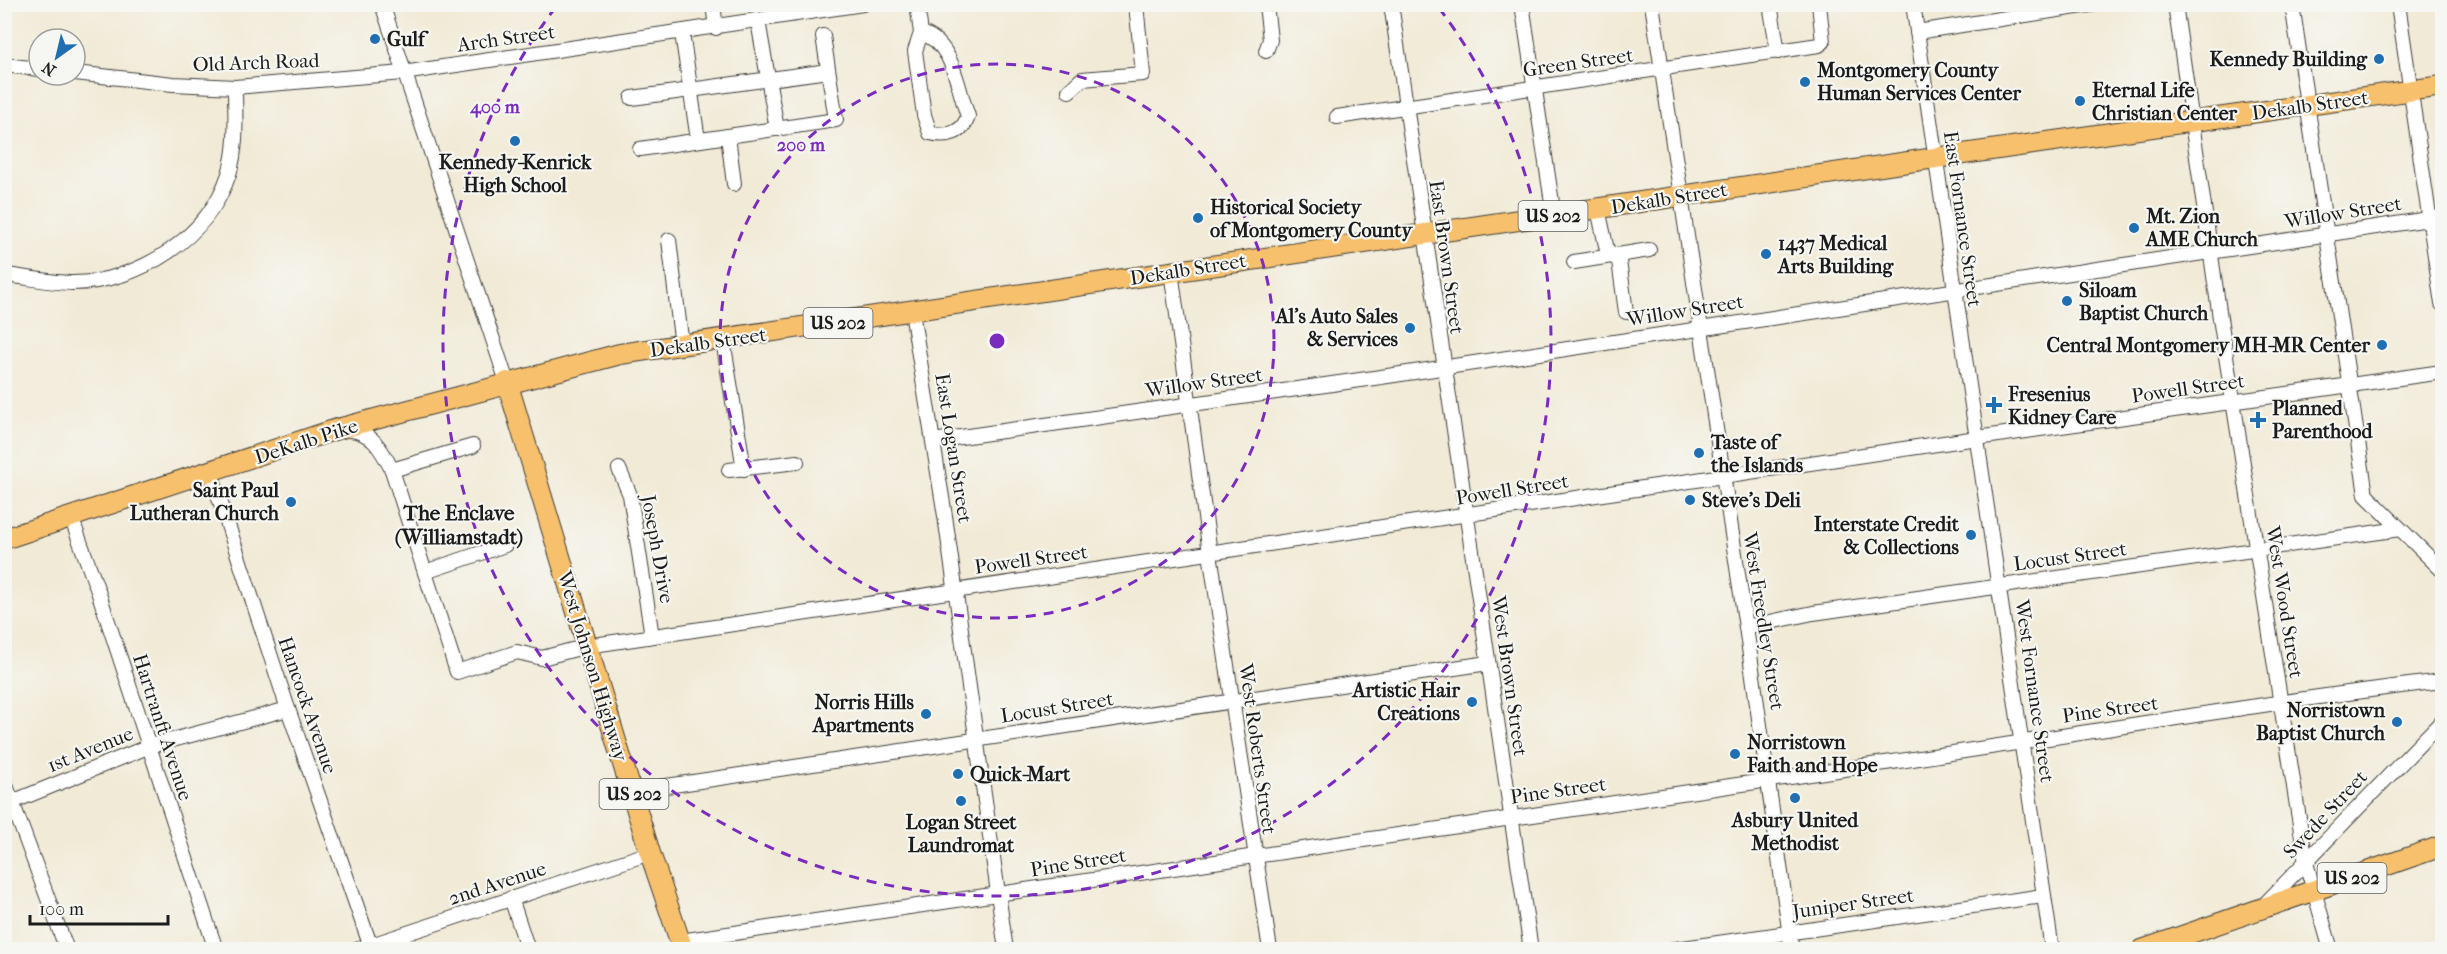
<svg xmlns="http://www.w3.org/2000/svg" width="2447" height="954" viewBox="0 0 2447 954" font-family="'IM FELL French Canon',serif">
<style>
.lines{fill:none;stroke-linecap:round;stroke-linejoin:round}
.minor-casing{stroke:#3c3b38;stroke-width:16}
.highway-casing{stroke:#3c3b38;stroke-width:22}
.minor{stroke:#fff;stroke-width:14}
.highway{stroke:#f7c06c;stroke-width:20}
.ring{fill:none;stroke:#7b2cbf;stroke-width:3;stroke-dasharray:10 8}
.poi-dot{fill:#1f6fb2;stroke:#f6f6f2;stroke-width:2}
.labels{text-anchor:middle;stroke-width:4.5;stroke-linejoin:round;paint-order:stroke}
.shield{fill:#f6f6f2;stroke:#5d5d5c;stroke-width:1.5}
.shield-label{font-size:18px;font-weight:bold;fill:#1c1c1c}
.street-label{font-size:20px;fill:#1c1c1c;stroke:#f6f6f2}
.poi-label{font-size:20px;font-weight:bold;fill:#1c1c1c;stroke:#f6f6f2;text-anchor:start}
.neighbourhood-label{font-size:21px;font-weight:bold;fill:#1c1c1c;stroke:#f6f6f2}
.centre{fill:#7b2cbf;stroke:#f6f6f2;stroke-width:3}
.ring-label{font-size:18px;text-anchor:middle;font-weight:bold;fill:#7b2cbf;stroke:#f6f6f2;stroke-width:4.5;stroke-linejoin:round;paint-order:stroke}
</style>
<rect width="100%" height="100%" fill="#f6f6f2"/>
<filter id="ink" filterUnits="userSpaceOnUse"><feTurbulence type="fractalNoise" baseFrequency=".0167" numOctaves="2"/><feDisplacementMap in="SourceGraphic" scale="12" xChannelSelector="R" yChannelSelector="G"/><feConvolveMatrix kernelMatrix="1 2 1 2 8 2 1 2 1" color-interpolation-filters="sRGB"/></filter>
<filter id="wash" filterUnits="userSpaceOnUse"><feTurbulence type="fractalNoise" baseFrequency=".008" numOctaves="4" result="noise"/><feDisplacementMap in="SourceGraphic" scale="24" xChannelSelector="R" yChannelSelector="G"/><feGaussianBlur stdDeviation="1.35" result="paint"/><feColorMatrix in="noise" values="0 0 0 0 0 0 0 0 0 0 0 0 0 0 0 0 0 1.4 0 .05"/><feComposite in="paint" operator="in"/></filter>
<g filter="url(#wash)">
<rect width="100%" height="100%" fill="#f1ead6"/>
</g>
<g filter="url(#ink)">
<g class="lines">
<defs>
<g id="minor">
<path d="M382,4L507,382"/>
<path d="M713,4L716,28"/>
<path d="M917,4L921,33L915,51L924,115L930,133C946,137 963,134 968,116C957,88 954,42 921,33"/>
<path d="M1266,4L1270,40L1266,51"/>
<path d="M1391,4L1531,950"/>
<path d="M1522,4L1554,216"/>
<path d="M1652,4L1746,627L1792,950"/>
<path d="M1770,4L1778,52"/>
<path d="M1913,4L2052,950"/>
<path d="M2175,4L2220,318L2306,863L2331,950"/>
<path d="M2292,4L2366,495L2442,570"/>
<path d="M2398,4L2442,304"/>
<path d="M758,21L777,129"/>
<path d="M1917,32L2096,4"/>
<path d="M682,33L698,140"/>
<path d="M4,65L39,69"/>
<path d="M75,73L173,84L235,87L403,73L863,4"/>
<path d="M1069,91L1082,79L1143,74L1136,4"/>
<path d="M632,98L828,71"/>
<path d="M1337,117L1819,45L1823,42L1819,4"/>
<path d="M728,136L734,184"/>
<path d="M640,149L836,120L823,36"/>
<path d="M1598,209L1607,250L1619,261L1626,312"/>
<path d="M669,240L682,346"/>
<path d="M1574,262L1649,250"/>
<path d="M1171,271L1210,553L1270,950"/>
<path d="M4,275C27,277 51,283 73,283C139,282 208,238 229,174C238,145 235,116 235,87"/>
<path d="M912,312L945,516L1006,950"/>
<path d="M723,340L744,469"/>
<path d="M346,430C371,429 382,450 392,470L457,672L517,652L542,658L587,646L1977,438L2442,372"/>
<path d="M933,441L1381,377L2442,217"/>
<path d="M619,469L630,495L652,636"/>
<path d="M392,470L473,446"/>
<path d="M729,470L797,462"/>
<path d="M211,473L288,709L372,950"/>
<path d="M71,517L98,591L216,950"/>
<path d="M425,572L505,545"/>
<path d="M1746,627L1813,613L2400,529"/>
<path d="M4,780L67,950"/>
<path d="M633,791L1488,663"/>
<path d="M12,802L150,746L288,709"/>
<path d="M511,898L528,950"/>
<path d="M2262,907L2442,721"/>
<path d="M2185,936L2189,950"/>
<path d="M680,941C1081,879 1483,821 1885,763C2071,736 2256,703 2442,681"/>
<path d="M356,950L650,853"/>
<path d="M1669,950L2043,896"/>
</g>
<g id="highway">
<path d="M507,382L650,853L683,950"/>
<path d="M4,539L334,430L620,354L1935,158L2442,86"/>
<path d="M2142,950L2442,846"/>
</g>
</defs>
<!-- minor casing -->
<use href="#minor" class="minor-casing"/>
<!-- highway casing -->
<use href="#highway" class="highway-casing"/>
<!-- minor -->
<use href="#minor" class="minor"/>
<!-- highway -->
<use href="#highway" class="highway"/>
</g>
</g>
<!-- distance rings -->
<g class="ring">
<circle cx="997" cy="341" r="277"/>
<path d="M1439 8A554 554 0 1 1 555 8"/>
</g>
<!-- markers -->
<g class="poi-dot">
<circle cx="375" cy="39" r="6"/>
<circle cx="2379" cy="59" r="6"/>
<circle cx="1805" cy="82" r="6"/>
<circle cx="2080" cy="101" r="6"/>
<circle cx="515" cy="141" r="6"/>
<circle cx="1198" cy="218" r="6"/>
<circle cx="2134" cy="228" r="6"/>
<circle cx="1766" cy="254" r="6"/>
<circle cx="2067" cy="301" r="6"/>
<circle cx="1410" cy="328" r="6"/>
<circle cx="2382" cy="345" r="6"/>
<path d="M1991 396h6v6h6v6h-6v6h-6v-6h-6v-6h6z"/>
<path d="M2255 411h6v6h6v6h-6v6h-6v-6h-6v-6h6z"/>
<circle cx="1699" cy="453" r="6"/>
<circle cx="1690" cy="500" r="6"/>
<circle cx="291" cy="502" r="6"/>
<circle cx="1971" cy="535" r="6"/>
<circle cx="1472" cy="702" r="6"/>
<circle cx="926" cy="714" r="6"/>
<circle cx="2397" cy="722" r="6"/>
<circle cx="1735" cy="754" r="6"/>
<circle cx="958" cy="774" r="6"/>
<circle cx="1795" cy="798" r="6"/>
<circle cx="961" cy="801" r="6"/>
</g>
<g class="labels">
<!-- shield labels -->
<g class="shield">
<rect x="1518.5" y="201" width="69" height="30" rx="4.5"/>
<rect x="803.5" y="308" width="69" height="30" rx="4.5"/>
<rect x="599.5" y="779" width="69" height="30" rx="4.5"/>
<rect x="2317.5" y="863" width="69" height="30" rx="4.5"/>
</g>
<g class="shield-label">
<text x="1553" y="222">US 202</text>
<text x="838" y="329">US 202</text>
<text x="634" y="800">US 202</text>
<text x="2352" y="884">US 202</text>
</g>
<!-- street labels -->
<g class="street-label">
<text transform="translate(506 38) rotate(-8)" y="7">Arch Street</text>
<text transform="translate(256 62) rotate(-2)" y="7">Old Arch Road</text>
<text transform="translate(1578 62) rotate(-8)" y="7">Green Street</text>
<text transform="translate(2310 105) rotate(-8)" y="7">Dekalb Street</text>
<text transform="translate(1669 198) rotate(-9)" y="7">Dekalb Street</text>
<text transform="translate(2343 212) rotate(-9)" y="7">Willow Street</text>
<text transform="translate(1963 219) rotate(82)" y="7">East Fornance Street</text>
<text transform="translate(1447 257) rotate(82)" y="7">East Brown Street</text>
<text transform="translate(1188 269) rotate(-9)" y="7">Dekalb Street</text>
<text transform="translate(1685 310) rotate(-9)" y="7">Willow Street</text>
<text transform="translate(708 342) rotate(-8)" y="7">Dekalb Street</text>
<text transform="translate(1204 382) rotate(-8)" y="7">Willow Street</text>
<text transform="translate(2188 388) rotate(-8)" y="7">Powell Street</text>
<text transform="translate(306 441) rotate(-18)" y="7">DeKalb Pike</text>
<text transform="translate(954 448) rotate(81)" y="7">East Logan Street</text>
<text transform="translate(1512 489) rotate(-9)" y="7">Powell Street</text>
<text transform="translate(658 549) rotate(80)" y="7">Joseph Drive</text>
<text transform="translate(2070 556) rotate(-8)" y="7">Locust Street</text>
<text transform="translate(1031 559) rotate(-8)" y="7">Powell Street</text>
<text transform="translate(2285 602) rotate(81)" y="7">West Wood Street</text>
<text transform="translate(1764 621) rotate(81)" y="7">West Freedley Street</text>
<text transform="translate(593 666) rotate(73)" y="7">West Johnson Highway</text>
<text transform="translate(1510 676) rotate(82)" y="7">West Brown Street</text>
<text transform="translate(2035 691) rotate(82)" y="7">West Fornance Street</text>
<text transform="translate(308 705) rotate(71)" y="7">Hancock Avenue</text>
<text transform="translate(1057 707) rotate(-9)" y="7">Locust Street</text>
<text transform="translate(2110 709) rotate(-8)" y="7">Pine Street</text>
<text transform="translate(163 727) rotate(72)" y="7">Hartranft Avenue</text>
<text transform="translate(90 749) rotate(-22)" y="7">1st Avenue</text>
<text transform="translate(1258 749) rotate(82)" y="7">West Roberts Street</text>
<text transform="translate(1558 790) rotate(-8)" y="7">Pine Street</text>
<text transform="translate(2325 814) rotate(-47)" y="7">Swede Street</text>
<text transform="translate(1078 862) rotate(-9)" y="7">Pine Street</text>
<text transform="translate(497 883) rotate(-18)" y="7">2nd Avenue</text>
<text transform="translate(1853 903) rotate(-8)" y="7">Juniper Street</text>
</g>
<!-- poi labels -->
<g class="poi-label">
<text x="387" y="46">Gulf</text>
<text x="2367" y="66" text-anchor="end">Kennedy Building</text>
<text x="1817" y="77">Montgomery County<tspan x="1817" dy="23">Human Services Center</tspan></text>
<text x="2092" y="97">Eternal Life<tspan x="2092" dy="23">Christian Center</tspan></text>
<text x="515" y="169" text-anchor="middle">Kennedy-Kenrick<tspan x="515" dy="23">High School</tspan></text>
<text x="1210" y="214">Historical Society<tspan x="1210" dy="23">of Montgomery County</tspan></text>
<text x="2146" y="223">Mt. Zion<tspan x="2146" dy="23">AME Church</tspan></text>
<text x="1778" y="250">1437 Medical<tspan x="1778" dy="23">Arts Building</tspan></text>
<text x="2079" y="297">Siloam<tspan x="2079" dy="23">Baptist Church</tspan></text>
<text x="1398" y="323" text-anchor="end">Al's Auto Sales<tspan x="1398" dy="23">&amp; Services</tspan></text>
<text x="2370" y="352" text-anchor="end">Central Montgomery MH-MR Center</text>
<text x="2008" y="401">Fresenius<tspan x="2008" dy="23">Kidney Care</tspan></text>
<text x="2272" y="415">Planned<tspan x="2272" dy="23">Parenthood</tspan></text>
<text x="1711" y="449">Taste of<tspan x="1711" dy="23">the Islands</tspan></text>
<text x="279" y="497" text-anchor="end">Saint Paul<tspan x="279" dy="23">Lutheran Church</tspan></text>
<text x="1702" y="507">Steve's Deli</text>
<text x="1959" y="531" text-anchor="end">Interstate Credit<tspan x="1959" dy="23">&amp; Collections</tspan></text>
<text x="1460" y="697" text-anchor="end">Artistic Hair<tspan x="1460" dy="23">Creations</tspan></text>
<text x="914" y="709" text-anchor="end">Norris Hills<tspan x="914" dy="23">Apartments</tspan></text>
<text x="2385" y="717" text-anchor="end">Norristown<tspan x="2385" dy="23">Baptist Church</tspan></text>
<text x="1747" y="749">Norristown<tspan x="1747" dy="23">Faith and Hope</tspan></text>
<text x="970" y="781">Quick-Mart</text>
<text x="1795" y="827" text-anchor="middle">Asbury United<tspan x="1795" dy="23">Methodist</tspan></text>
<text x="961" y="829" text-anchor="middle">Logan Street<tspan x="961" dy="23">Laundromat</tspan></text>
</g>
<!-- neighbourhood labels -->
<g class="neighbourhood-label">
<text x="459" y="520">The Enclave<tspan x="459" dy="24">(Williamstadt)</tspan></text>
</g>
</g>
<circle cx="997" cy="341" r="9" class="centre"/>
<g class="ring-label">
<text x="495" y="113">400 m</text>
<text x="801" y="151">200 m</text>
</g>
<!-- margin -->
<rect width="2447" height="954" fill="none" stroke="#f6f6f2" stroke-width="24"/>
<!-- north arrow -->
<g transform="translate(57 57) rotate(214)"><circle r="28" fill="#f6f6f2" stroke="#9f9f9c" stroke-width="1.5"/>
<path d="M0-4.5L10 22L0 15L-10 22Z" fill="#1f6fb2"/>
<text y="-9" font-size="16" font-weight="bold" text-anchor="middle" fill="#1c1c1c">N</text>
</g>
<!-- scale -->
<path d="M30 915v9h138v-9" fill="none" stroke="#1c1c1c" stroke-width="3"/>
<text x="39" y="915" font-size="18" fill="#1c1c1c" stroke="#f6f6f2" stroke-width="4.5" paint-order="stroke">100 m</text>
</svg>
